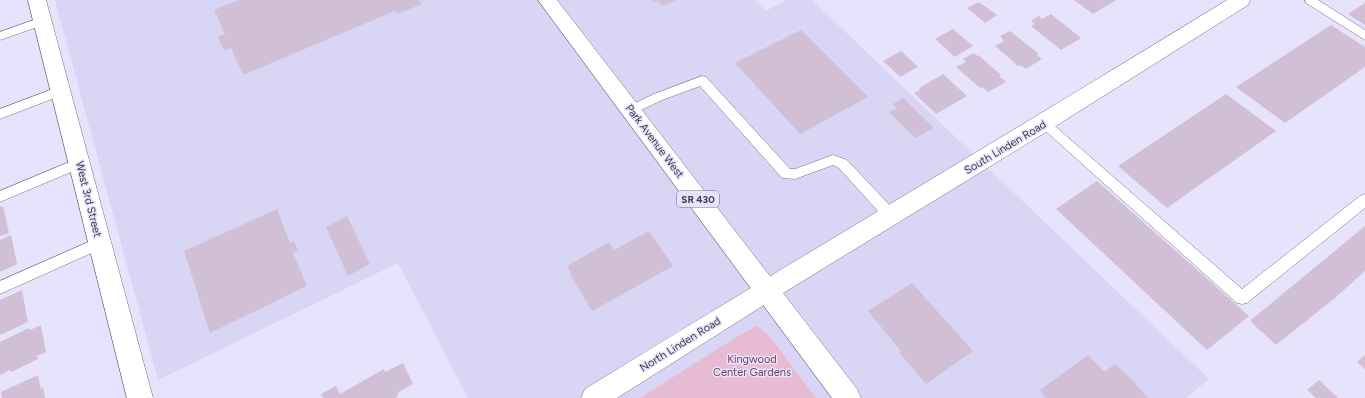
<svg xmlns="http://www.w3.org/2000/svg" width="1365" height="398" viewBox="0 0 1365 398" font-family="Figtree,sans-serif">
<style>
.built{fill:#d9d5f4}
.green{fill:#e7bbd1}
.building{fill:#d1c0d5}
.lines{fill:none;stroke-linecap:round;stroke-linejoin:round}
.service-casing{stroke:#726e84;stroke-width:1}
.minor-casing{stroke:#726e84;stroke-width:1}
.primary-casing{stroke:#726e84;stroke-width:1}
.service{fill:#fff;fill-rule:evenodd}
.minor{fill:#fff;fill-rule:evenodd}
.primary{fill:#fff;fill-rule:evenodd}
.labels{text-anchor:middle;stroke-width:3;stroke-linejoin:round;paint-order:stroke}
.shield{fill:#e7e3fc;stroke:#706d7c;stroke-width:1}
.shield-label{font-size:10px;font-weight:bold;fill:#3d3b45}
.street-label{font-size:11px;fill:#3d3b45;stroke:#e7e3fc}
.park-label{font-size:11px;fill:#794060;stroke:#e7e3fc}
</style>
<rect width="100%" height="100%" fill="#e7e3fc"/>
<!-- built -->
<path class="built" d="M55,0H755L766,11L786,0H812L1209,379L1186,398H816L771,336L749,330L640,398H468L398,263L158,380Z"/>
<!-- green -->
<path class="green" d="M757,326L770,336L816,398H640L738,336Z"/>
<!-- building -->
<g class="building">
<path d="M239,0H419L422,4L398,14L395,11L243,75L231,48L224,50L218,37L225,34L214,10Z"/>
<path d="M652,0H676L663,6L658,1L654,2Z"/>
<path d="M1074,0H1116L1093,14Z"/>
<path d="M979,2L997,15L985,23L967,8Z"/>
<path d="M1365,3V25L1348,14Z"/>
<path d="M1051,14L1081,38L1061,50L1031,26L1035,24L1031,21L1039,16L1042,19Z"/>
<path d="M1331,25L1365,47V67L1285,123L1236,87Z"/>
<path d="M953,29L973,46L955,57L935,39Z"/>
<path d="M801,30L868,97L800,134L735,63Z"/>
<path d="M1010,31L1039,54L1037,55L1042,59L1026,69L1020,65L1018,66L995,46L1004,41L1000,36Z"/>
<path d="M901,51L918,67L900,77L883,61Z"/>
<path d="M974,53L977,56L978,55L1001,75L999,76L1006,82L988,92L982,87L980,88L956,67L966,62L963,59Z"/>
<path d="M943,74L967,96L936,114L914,93L920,90L919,88Z"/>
<path d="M1226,94L1276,131L1167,208L1118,166Z"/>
<path d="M903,98L934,128L916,138L907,130L889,112L897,108L893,104Z"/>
<path d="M1097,181L1249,316L1207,350L1056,209Z"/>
<path d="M3,206L9,233L0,236V207Z"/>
<path d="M277,209L290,243L294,241L298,251L293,253L307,286L210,333L184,251Z"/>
<path d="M347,216L370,264L348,276L326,227Z"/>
<path d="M1365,226V271L1335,298L1276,345L1252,323L1251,320Z"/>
<path d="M649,231L673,266L592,311L570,274L571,273L567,266L609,242L614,250Z"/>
<path d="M11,235L17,264L0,272V240Z"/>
<path d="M912,283L973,351L926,384L899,352L901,351L868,311Z"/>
<path d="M22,290L28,322L0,335V300Z"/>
<path d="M41,325L46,352L37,356L38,359L11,372L10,370L0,375V342L29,328L30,330Z"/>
<path d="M1088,355L1104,372L1115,364L1131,379L1148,398H1046L1040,390Z"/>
<path d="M1365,355V369L1357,362Z"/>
<path d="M403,363L413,384L397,393L398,396L395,398H323L321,394L336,386L340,394L384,369L385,372Z"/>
<path d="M38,375L41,389L43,387L45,398H2L1,392Z"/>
<path d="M1319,380L1338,398H1316L1307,390Z"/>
</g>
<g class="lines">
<defs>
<g id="service">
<path d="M1305,0H1318L1365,30V40L1306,3Z"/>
<path d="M42,17L46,18L48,21L46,24L0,40V32Z"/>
<path d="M702,76L706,77L790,169H795L833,155L847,160L896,212L898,216L896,220L891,222L886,220L839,168L833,165L795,179L782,178L700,86L662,100L635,113L631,115L627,113L625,110L627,107L654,94Z"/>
<path d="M61,86L65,88L67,91L65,94L0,119V109Z"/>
<path d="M1044,118L1048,120L1242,289L1360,196L1365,194V208L1247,303L1242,304L1237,303L1040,126L1038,123L1040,120Z"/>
<path d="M79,158L83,159L85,163L83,167L0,202V191Z"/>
<path d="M100,237L105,239L107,243L105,247L0,294V281Z"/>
</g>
<g id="minor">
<path d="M28,0H46L153,398H127Z"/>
<path d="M1227,0H1250L1248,5L1051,129L775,298L617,398H581L585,389C798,258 1014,131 1227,0Z"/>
</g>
<path id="primary" d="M538,0H557L857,389L861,398H832Z"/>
</defs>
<!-- service casing -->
<use href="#service" class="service-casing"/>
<!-- minor casing -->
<use href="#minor" class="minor-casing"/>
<!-- primary casing -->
<use href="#primary" class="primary-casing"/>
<!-- service -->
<use href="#service" class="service"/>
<!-- minor -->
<use href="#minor" class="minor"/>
<!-- primary -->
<use href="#primary" class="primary"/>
</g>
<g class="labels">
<!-- shield labels -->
<rect class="shield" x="677" y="191" width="42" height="16" rx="3"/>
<g class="shield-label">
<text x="698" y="203">SR 430</text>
</g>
<!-- street labels -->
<g class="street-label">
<text transform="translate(655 141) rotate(53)" y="4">Park Avenue West</text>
<text transform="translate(1005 147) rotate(-31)" y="4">South Linden Road</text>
<text transform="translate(89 199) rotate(76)" y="4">West 3rd Street</text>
<text transform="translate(680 344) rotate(-32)" y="4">North Linden Road</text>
</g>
<!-- park labels -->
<g class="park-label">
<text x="752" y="363">Kingwood<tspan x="752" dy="13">Center Gardens</tspan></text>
</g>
</g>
</svg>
